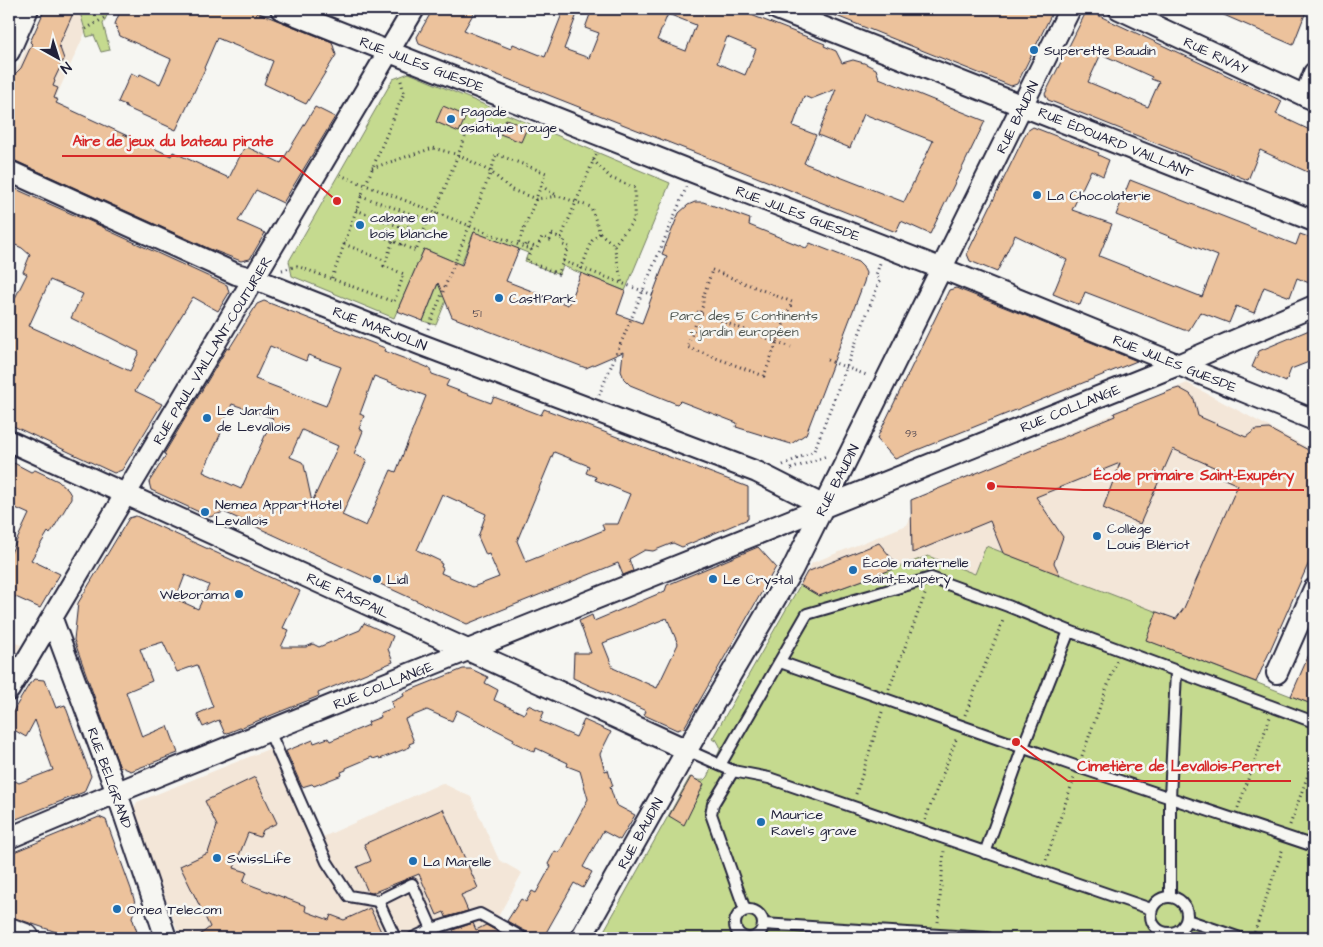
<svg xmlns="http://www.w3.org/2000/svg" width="1323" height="947" viewBox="0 0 1323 947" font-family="'Architects Daughter',sans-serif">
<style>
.built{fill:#f3e6d8}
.green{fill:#c5da8f;stroke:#747e65}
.building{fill:#ecc29c;stroke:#22223b;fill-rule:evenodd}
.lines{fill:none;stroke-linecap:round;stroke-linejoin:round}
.lane-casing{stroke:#22223b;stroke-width:14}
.street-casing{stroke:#22223b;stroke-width:24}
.secondary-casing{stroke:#22223b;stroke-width:31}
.path{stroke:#22223b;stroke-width:3;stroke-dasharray:1 4;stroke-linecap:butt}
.lane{stroke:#f6f6f2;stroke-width:10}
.street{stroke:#f6f6f2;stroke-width:20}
.secondary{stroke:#f6f6f2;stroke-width:28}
.poi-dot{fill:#1f6fb2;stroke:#f6f6f2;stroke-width:2}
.labels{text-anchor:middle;stroke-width:5;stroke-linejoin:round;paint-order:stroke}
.number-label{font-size:11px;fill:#544a53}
.poi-label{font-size:14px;fill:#22223b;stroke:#f6f6f2;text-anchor:start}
.street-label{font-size:14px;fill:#22223b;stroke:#f6f6f2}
.park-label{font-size:14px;fill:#535954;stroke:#f6f6f2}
.leader{fill:none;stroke:#d62828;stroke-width:2}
.callout-dot{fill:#d62828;stroke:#f6f6f2;stroke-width:2}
.callout-label{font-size:15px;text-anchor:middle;font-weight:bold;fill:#d62828;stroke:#f6f6f2;stroke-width:5;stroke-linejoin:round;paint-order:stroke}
</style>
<rect width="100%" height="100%" fill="#f6f6f2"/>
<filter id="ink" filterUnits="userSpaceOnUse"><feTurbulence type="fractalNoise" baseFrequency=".02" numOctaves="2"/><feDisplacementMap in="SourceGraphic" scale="10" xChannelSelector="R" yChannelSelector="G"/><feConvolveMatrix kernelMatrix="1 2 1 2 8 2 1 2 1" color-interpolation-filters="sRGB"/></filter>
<g filter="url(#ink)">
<!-- built -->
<g class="built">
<path d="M45,9H79L85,33L55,99L12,79Z"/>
<path d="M1187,383L1314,451V553L1256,682L1146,640L1157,612L986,547L975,575L928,557L819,596L800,585L812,563L907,525L911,517V500Z"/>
<path d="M9,640L21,645L9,664Z"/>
<path d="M271,748L324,861L323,837L442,783L471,797L499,860L522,873L499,915L489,924L513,938H180L133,810L137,802Z"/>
</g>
<!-- green -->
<g class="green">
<path d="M79,9H110L103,24L110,50L101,52L94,35L87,37Z"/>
<path d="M409,73L670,183L625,291L563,266L559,275L525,261L528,253L474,232L436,325L423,321L448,259L424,249L394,318L292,276L289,261L393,79Z"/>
<path d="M986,546L1157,612L1147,640L1314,705V938H600L690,777C695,779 697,781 704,780L707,777L720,750V746L716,739L715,741L712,739L800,585L819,596L928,556L975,574Z"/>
</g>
<!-- building -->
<g class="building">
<path d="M45,9H75L59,45L64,59L54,80L55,81L53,86L58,88L54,98L58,100L56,103L171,156L173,152L229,178L245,146L281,163L315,107L335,117L283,203L256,190L238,221L265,233L250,259L241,261L210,249L9,158V86L15,74L21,68L32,44L30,42Z"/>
<path d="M121,9H249L332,42L336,55L306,104L264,84L273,61L217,38L204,68L205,69L176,130L125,107L126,105L118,102L131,73L139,77L140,74L160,84L171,59L120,36L115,24Z"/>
<path d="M433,9H476L464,30L511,49L513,44L545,57L564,9L577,14L564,49L589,58L599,33L585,28L592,9H736L825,44L824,46L836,51L842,63L853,60L864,63L876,69L879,78L985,121L930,234L901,221L896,232L419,44L417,37ZM668,14L696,25L686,51L657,40ZM727,37L756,49L745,75L717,63ZM836,89L818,135L850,148L864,114L933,141L904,202L804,163L816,135L793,126L804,96L811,99Z"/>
<path d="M819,9H1054L1017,84L1011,86Z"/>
<path d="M1210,9H1307L1293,45Z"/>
<path d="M1091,12L1282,101L1276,114L1314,132V175L1260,150L1248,180L1048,100L1045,94L1085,14ZM1101,54L1152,77L1151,79L1159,82L1148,107L1088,82Z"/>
<path d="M443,106L466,116L459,132L436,122Z"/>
<path d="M506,119L527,128L521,142L500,134Z"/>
<path d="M1033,127L1099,153L1098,155L1109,160L1103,176L1091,170L1072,210L1112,224L1099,256L1202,297L1218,256L1116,215L1130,180L1296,245L1300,234L1314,239V285L1297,278L1290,297L1264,287L1254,313L1236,306L1229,323L1200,312L1189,330H1184L1085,292L1080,305L1053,294L1067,260L1015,235L997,272L970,261L967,254L1027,131Z"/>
<path d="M9,186L81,218V217L105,228V229L227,285L229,293L218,311L193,297L135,391L162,404L122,470L114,473L9,424V300L13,302L27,274L23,272L30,255L22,248L9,242ZM50,280L83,294L71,318L139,352L130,371L29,326Z"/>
<path d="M695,202H703L750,219L749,225L806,248L810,243L858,262L863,267L866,273L864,282L806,434L791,444L736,427L737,423L680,401L677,404L630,385L624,379L621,371L623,352L586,368L452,317L438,283L423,321L397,311L424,249L462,265L474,232L519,249L506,281L568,305L581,273L625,291L617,314L642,323L667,256L662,254L679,213L688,205Z"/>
<path d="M956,288L1019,313L1137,361L895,459L877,439L878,436L949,290Z"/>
<path d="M264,301L385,348L384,351L422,365L429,368L432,374L449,380L446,386L491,403L494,397L541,415L544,409L748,487V519L682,547L673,543L653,551L645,550L629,559L633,571L623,575L618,563L467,624L224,512L210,517L151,490L149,482L166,455L164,454L227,348L229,349L257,304ZM270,346L306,361L308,355L341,367L326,406L255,379ZM374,376L426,396L396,472L391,470L366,526L342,515L367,460L354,454L363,431L359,429L364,416L360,414ZM232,404L273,418L241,489L203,472L221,433H219ZM302,430L338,446L312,502L304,465L302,462L290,457ZM554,452L589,466L586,473L596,477L595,480L630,494L618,524H602L604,530L526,562L517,541ZM442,494L486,514L478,537L486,555L489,554L499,577L473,587L441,573L443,568L441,567L442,564L440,563V561L417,550Z"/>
<path d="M1314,328V360L1291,369L1286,382L1252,367L1259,351Z"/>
<path d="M1179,388L1190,394L1194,399L1198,416L1246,437L1255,430L1269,429L1314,453V551L1256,682L1146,640L1157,612L1176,619L1184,608L1238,485L1222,478L1225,472L1173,449L1140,524L1103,508L1120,463L1036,497L1063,537L1054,563L1060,575L1003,553L990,521L912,553L911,500L1115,416L1114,413L1172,390Z"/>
<path d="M14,463L31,472L35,470L58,481L68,490L71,495V499L61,516L50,534L48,532L31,560L60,574L40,608L9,594V557L29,514L9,505V465L12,467Z"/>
<path d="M136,516L300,591L283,628L289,630L281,647H306L313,644L319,647L360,630L364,623L393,636L388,649L393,662L318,693L319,696L225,734L219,720L203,727L197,714L213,707L197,665L177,672L163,642L140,649L152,681L126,692L142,737L168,726L178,753L131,771L119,766L74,640L78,603L129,518ZM185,575L209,585L198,609L176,599Z"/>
<path d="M879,543L899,567L819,596L800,585L807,572Z"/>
<path d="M758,547L776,567L684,728L677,730L644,715L646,711L573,678L574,653H591L579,621L592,615L594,621L665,591L667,585ZM667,618L678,644L657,688L613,668L603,643Z"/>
<path d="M1314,643V705L1291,696Z"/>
<path d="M463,669H471L488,677L485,683L498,690L494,700L524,714L528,705L544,712L540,721L576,737L584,720L611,732L600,754L605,771L608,770L610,777L613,786L610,787L616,805L635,815L620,840L603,831L583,867L592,872L583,888L574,883L543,938H530L527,932L507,921L521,899L526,902L532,891L536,893L551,866L548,864L555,851L559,853L588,799L580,771L567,766L568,763L536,748L535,752L513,742L514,739L457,710L452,721L427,710L405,719L414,742L409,744L410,747L380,759L379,757L373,759L372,757L346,768V770L341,772L342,775L314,786L312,784L302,787L286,751L313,740L314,743L328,738L330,741L369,725L368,722L381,717L380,713L393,708L391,702L404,696L403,693Z"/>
<path d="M34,679L44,680L46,685H47L56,708L65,705L91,776L84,792L9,822V780L14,783L15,781L19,783L53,770L35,720L26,737L9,727V718L30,683H31Z"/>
<path d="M255,777L277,823L263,830L260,837L248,833L234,868L247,872L243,882L306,906L305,911L329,920L331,915L344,920L370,908L384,938H196L210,927L180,866L208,853L217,826L205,801Z"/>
<path d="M691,777L704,784L684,825L669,816Z"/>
<path d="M443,809L478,888L461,895L468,911L446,917L444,912L437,915L419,874L372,893L368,892L357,867L371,861L364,844Z"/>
<path d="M99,817L106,820L131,889L136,906L132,917L139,938H74L9,916V854Z"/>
<path d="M473,923L476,930L486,925L509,938H457L453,930Z"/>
</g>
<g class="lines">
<defs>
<g id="lane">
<path d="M780,662L1078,767L1314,846"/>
<path d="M269,731L327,862L349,896L378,901L412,884L432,929L413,938"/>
<path d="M687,750L714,762"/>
<path d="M717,764L733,771L769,778L1151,909"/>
<path d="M720,765L807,614L931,578L1008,606L1069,631"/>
<path d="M733,771L713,804L711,814L745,910"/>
<path d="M985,853L1023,747L1069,631L1314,722"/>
<path d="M1170,896V798L1176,672"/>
<circle cx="1169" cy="915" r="18"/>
<path d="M378,901L395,938"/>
<circle cx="749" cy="924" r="14"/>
<path d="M1187,920L1240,938"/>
<path d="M763,924L988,938"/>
<path d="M432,929L480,914L523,938"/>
</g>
<g id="street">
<path d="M281,9L693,172L958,275L1314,420"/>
<path d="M777,9L1314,221"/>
<path d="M1119,9L1314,100"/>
<path d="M9,52L28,9"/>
<path d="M1305,96L1314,73"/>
<path d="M9,171L236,274L255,279L422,345L757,472L824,506"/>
<path d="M9,441L687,750"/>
<path d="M52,619L117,793L166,938"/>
<path d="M1277,673L1314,589"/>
<path d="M9,690L414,9"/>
<path d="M9,838L130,787L468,650L1180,364L1314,306"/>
<path d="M581,938L700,727L792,570L1070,9"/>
</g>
<path id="secondary" d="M9,932L25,938"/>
</defs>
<!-- lane casing -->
<use href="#lane" class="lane-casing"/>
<!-- street casing -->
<use href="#street" class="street-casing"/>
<!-- secondary casing -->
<use href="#secondary" class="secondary-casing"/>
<!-- path -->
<g class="path">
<path d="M86,29L104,18L101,9"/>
<path d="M593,160L611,178L635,188L634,220L614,245"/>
<path d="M372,168L433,148L459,155L491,172L512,190L536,199L558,196L591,207L600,233L614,245L622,284"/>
<path d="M340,175L524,247"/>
<path d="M541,186L558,196"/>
<path d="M361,196L428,220"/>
<path d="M356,210L422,235"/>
<path d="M435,212L470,125"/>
<path d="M377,234L416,251L428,220L434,222L437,213"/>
<path d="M552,234L565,240L563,245L569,247L558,274L527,261L531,250L524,247L526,243L537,248L542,237L550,240Z"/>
<path d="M561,238L597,152"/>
<path d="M344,244L386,261"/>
<path d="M401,245L413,215"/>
<path d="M563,261L656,296"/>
<path d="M581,269L592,241L600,233"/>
<path d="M282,270L297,266L394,302L404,274L384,266L393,241"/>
<path d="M712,270L792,302L764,376L687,347L703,305V298Z"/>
<path d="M332,278L365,186L404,93L400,77"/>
<path d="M697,312L791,347"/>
<path d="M428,329L491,172L496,154L546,173L518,244"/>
<path d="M827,360L869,376"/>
<path d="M599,395L687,186"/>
<path d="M783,465L814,451L880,280L876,275L880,263"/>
<path d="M791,469L827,456"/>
<path d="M889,689L926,592"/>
<path d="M965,715L1004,618"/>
<path d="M1082,756L1117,660"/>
<path d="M856,794L883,709"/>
<path d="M1238,808L1270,717"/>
<path d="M925,820L957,737"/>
<path d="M1290,825L1314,758"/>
<path d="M1046,860L1074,778"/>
<path d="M938,922L944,851"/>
<path d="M1253,937L1283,848"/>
</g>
<!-- lane -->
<use href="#lane" class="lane"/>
<!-- street -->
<use href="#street" class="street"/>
<!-- secondary -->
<use href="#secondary" class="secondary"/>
</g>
</g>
<!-- markers -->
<g class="poi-dot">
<circle cx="1034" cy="50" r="5"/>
<circle cx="451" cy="119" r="5"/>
<circle cx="1037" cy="195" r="5"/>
<circle cx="360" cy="225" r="5"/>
<circle cx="499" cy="298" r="5"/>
<circle cx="207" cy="418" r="5"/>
<circle cx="205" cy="512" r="5"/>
<circle cx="1097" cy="536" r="5"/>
<circle cx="853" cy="570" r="5"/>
<circle cx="377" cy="579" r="5"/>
<circle cx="713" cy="579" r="5"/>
<circle cx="239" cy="594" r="5"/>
<circle cx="761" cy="822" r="5"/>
<circle cx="217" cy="858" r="5"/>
<circle cx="413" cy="861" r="5"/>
<circle cx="117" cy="909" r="5"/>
</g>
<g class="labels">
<!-- number labels -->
<g class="number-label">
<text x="477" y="317">51</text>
<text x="911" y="437">93</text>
</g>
<!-- poi labels -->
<g class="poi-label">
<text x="1044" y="55">Superette Baudin</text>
<text x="461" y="116">Pagode<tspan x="461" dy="16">asiatique rouge</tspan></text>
<text x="1047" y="200">La Chocolaterie</text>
<text x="370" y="222">cabane en<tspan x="370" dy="16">bois blanche</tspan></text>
<text x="509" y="303">Castl'Park</text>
<text x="217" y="415">Le Jardin<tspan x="217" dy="16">de Levallois</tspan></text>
<text x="215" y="509">Nemea Appart'Hotel<tspan x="215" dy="16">Levallois</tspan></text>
<text x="1107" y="533">Collège<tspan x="1107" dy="16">Louis Blériot</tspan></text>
<text x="863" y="567">École maternelle<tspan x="863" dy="16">Saint-Exupéry</tspan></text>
<text x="387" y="584">Lidl</text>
<text x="723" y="584">Le Crystal</text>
<text x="229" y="599" text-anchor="end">Weborama</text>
<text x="771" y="819">Maurice<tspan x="771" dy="16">Ravel’s grave</tspan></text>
<text x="227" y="863">SwissLife</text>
<text x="423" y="866">La Marelle</text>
<text x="127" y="914">Omea Telecom</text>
</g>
<!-- street labels -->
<g class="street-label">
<text transform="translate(1216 55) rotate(25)" y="5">RUE RIVAY</text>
<text transform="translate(422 64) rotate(21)" y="5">RUE JULES GUESDE</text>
<text transform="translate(1017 117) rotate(-64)" y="5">RUE BAUDIN</text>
<text transform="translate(1116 142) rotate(22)" y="5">RUE ÉDOUARD VAILLANT</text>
<text transform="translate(798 213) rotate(21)" y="5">RUE JULES GUESDE</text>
<text transform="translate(380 328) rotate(21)" y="5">RUE MARJOLIN</text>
<text transform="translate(212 350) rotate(-59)" y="5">RUE PAUL VAILLANT-COUTURIER</text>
<text transform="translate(1175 363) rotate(22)" y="5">RUE JULES GUESDE</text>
<text transform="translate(1070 408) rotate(-22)" y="5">RUE COLLANGE</text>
<text transform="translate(837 480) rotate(-63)" y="5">RUE BAUDIN</text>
<text transform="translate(348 595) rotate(25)" y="5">RUE RASPAIL</text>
<text transform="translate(383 685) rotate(-22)" y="5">RUE COLLANGE</text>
<text transform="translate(110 778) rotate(70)" y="5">RUE BELGRAND</text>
<text transform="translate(640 833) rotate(-61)" y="5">RUE BAUDIN</text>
</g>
<!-- park labels -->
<g class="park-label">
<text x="744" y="320">Parc des 5 Continents<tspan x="744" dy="16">- jardin européen</tspan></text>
</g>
</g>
<!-- callouts -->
<path class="leader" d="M337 201L283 156H62M991 486L1083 490H1304M1016 742L1068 781H1291"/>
<g class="callout-dot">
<circle cx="337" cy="201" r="5"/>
<circle cx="991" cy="486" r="5"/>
<circle cx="1016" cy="742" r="5"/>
</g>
<g class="callout-label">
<text x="173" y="146">Aire de jeux du bateau pirate</text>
<text x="1194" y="480">École primaire Saint-Exupéry</text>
<text x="1179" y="771">Cimetière de Levallois-Perret</text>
</g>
<!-- margin -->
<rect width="1323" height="947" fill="none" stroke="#f6f6f2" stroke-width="30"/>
<rect x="15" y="15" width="1293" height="917" fill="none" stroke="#22223b" stroke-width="2" filter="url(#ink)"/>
<!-- north arrow -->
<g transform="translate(58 58) rotate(141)" stroke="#f6f6f2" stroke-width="4" paint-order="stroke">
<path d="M0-4L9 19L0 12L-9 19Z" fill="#22223b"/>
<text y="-8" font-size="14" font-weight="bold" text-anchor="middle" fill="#22223b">N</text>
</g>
</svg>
